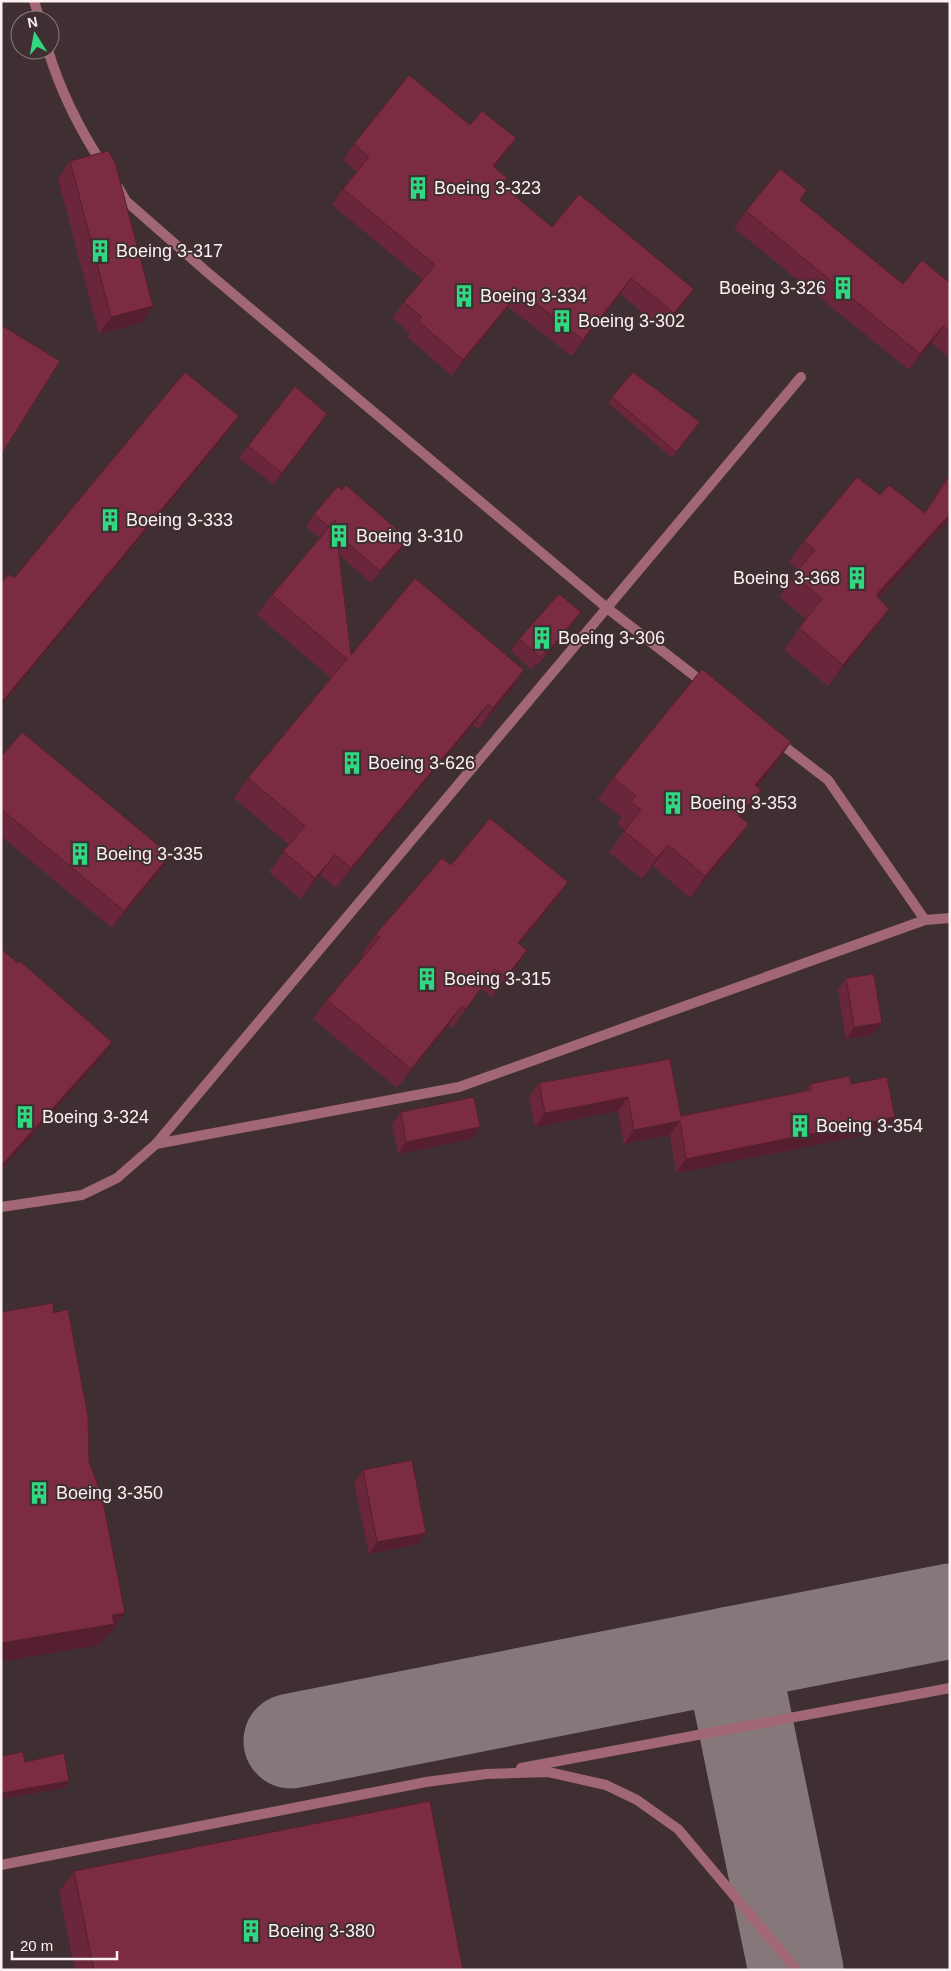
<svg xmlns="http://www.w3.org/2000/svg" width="951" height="1971" viewBox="0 0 951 1971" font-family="Arial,sans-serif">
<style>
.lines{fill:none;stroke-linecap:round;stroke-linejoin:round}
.taxiway{stroke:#86787a;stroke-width:95}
.lane{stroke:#a26774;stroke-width:10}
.wall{fill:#6a263a}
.shaded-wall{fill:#561f2f}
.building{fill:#7b2c43;stroke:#561f2f}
.labels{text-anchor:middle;stroke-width:4;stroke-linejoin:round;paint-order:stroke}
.poi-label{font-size:18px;fill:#fbf0f2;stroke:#402f32;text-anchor:start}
</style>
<rect width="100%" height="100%" fill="#402f32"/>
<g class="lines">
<!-- taxiway -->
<g class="taxiway">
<path d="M731,1654L796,1970"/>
<path d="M291,1741L950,1611"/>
</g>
<!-- lane -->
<g class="lane">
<path d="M34,1L40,20"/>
<path d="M48,50C60,90 80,130 103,165"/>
<path d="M118,187L126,201L207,272L607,608L705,684"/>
<path d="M776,740L828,780L925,920"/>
<path d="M156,1144L459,1087L925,920L950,918"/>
<path d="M1,1207L82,1195L117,1178L156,1144L801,377"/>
<path d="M521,1768L950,1688"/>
<path d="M1,1865L426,1782L486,1774L548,1772L606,1785L637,1800L678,1829L797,1970"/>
</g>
</g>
<!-- wall -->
<g class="wall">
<path d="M470,125L516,138L505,154L494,167L502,185L552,227L694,289L683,305L663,329L620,294L572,356L508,307L452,376L407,337L410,333L393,318L404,302L423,280L332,205L343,189L357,172L343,160L354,144Z"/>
<path d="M70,161L153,306L141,323L99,334L58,179Z"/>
<path d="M800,200L903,284L950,283V358L932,343L909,370L734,228L746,211Z"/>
<path d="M612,397L695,428L672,458L608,403Z"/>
<path d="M319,426L274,485L239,458L248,446Z"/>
<path d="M950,473V519L879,598L889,609L874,630L828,686L784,650L806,619L779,597L799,570L789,562L804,541L880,495L924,513Z"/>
<path d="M314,514L408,539L400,551L371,583L339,555L351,655L524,670L510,691L479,729L473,725L336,888L320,875L301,899L269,872L289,845L234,798L248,778L331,678L257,615L272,595L320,538L306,526Z"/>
<path d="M572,624L539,664L537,663L531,669L511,651L519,639Z"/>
<path d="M1,757L170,855L159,872L112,928L1,836Z"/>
<path d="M776,764L757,787L746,812L741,817L749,824L734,845L690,898L653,866L642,879L609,852L625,830L617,824L621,817L598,799L613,778Z"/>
<path d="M568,882L554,902L519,944L514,970L492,997L481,989L452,1028L448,1026L397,1088L313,1019L327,1000L364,956L361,955L375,935Z"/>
<path d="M846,978L873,1035L846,1039L838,990Z"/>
<path d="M670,1059L681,1116L805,1091L810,1084H851L895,1117L885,1131L676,1173L670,1135L624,1144L618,1111L535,1127L529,1097L539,1083Z"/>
<path d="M401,1112L472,1139L398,1154L392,1124Z"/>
<path d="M363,1470L426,1533L418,1544L369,1554L354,1482Z"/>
<path d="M74,1871L463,1970H75L59,1892Z"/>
</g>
<!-- shaded-wall -->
<g class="shaded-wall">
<path d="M516,138L505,154L482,182L493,166Z"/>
<path d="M631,278L620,294L572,356L583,340Z"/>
<path d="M694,289L683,305L663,329L674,313Z"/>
<path d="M520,291L508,307L452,376L463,360Z"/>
<path d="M153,306L141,323L99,334L111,317Z"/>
<path d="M943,326L932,343L909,370L920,354Z"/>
<path d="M327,414L319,426L274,485L282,473Z"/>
<path d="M239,416L224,437L1,706V703Z"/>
<path d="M950,514V519L861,617L876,595Z"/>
<path d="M408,539L400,551L371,583L380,571Z"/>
<path d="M889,609L874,630L828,686L843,665Z"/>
<path d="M581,612L572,624L539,664L547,652Z"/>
<path d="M524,670L510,691L479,729L493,708Z"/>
<path d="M488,704L473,725L336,888L351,868Z"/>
<path d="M791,742L776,764L740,807L755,785Z"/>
<path d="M761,790L746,812L724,837L739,816Z"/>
<path d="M749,824L734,845L690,898L705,876Z"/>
<path d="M668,845L653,866L642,879L657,858Z"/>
<path d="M170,855L159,872L112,928L124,911Z"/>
<path d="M335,855L320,875L301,899L315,878Z"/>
<path d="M568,882L554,902L504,962L518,943Z"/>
<path d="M527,950L514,970L492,997L506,977Z"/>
<path d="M462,1006L448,1026L397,1088L411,1069Z"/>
<path d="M882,1023L873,1035L846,1039L854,1027Z"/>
<path d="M112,1042L97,1063L1,1170V1166Z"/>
<path d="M628,1097L618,1111L535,1127L545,1113Z"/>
<path d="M895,1117L885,1131L676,1173L686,1159Z"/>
<path d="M680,1121L670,1135L624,1144L634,1130Z"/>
<path d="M480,1127L472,1139L398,1154L406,1142Z"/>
<path d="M426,1533L418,1544L369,1554L377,1542Z"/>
<path d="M125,1613L110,1634L107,1635L100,1645L1,1662V1643L112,1615Z"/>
<path d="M69,1781L65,1788L1,1799V1793Z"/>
</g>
<!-- building -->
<g class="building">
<path d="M409,75L470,125L482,111L516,138L493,166L507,178L502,185L552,227L579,194L694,289L674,313L631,278L583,340L520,291L463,360L418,321L422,317L404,302L435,265L343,189L369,157L354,144Z"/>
<path d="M108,151L115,162L153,306L111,317L70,161Z"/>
<path d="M780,169L807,190L800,200L903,284L922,260L950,283V332L943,326L920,354L746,211Z"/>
<path d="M1,325L60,361L1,455Z"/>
<path d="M185,372L239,416L1,703V583L9,574L14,578Z"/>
<path d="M633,372L700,422L676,452L612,397Z"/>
<path d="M295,386L327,414L282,473L248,446Z"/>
<path d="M950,475V514L876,595L889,609L843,665L799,628L822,599L794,575L815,550L804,541L857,477L880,495L889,485L925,513Z"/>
<path d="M346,485L408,539L380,571L337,534L335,520L329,527L314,514L338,486L342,490Z"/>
<path d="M335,520L351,655L415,578L524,670L493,708L488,704L351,868L335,855L315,878L283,851L305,826L248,778L347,659L272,595Z"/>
<path d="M559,594L581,612L547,652L545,651L540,657L519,639Z"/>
<path d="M702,669L791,742L755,785L761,790L739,816L749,824L705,876L668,845L657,858L624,831L641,810L631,802L636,796L613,778Z"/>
<path d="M22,732L170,855L124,911L1,809V757Z"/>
<path d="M490,818L568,882L518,943L527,950L506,977L495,969L466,1009L462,1006L411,1069L327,1000L380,937L375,935L442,858L451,865Z"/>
<path d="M1,949L18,963L20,961L112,1042L1,1166Z"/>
<path d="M874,974L882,1023L854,1027L846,978Z"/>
<path d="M670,1059L681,1116L811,1090L810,1084L849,1076L851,1084L887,1077L895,1117L686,1159L680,1121L634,1130L628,1097L545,1113L539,1083Z"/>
<path d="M474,1097L480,1127L406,1142L401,1112Z"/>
<path d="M53,1303L54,1313L68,1309L88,1416L89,1462L102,1496L125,1613L112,1615L114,1624L1,1643V1312Z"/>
<path d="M412,1460L426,1533L377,1542L363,1470Z"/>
<path d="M23,1752L25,1762L64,1753L69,1781L1,1793V1756Z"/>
<path d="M430,1801L463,1970H94L74,1871Z"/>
</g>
<!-- icons -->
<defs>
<symbol id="building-bare" viewBox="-9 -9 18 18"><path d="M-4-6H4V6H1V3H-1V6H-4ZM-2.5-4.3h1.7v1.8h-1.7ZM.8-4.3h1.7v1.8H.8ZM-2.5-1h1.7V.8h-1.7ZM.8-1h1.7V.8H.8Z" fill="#31d882" stroke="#402f32" stroke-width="2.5" paint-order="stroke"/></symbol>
</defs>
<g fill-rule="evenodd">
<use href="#building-bare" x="402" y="172" width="32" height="32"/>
<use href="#building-bare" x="84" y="235" width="32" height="32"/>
<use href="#building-bare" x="827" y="272" width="32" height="32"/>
<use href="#building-bare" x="448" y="280" width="32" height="32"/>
<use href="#building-bare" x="546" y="305" width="32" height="32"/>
<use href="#building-bare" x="94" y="504" width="32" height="32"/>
<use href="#building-bare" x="323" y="520" width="32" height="32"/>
<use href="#building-bare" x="841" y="562" width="32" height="32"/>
<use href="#building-bare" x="526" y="622" width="32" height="32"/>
<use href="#building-bare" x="336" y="747" width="32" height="32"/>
<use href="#building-bare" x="657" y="787" width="32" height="32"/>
<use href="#building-bare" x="64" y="838" width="32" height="32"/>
<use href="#building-bare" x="411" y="963" width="32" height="32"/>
<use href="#building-bare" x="9" y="1101" width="32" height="32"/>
<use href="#building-bare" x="784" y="1110" width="32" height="32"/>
<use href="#building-bare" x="23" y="1477" width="32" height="32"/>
<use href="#building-bare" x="235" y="1915" width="32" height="32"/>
</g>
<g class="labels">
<!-- poi labels -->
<g class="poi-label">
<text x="434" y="194">Boeing 3-323</text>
<text x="116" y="257">Boeing 3-317</text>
<text x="826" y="294" text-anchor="end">Boeing 3-326</text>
<text x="480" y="302">Boeing 3-334</text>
<text x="578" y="327">Boeing 3-302</text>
<text x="126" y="526">Boeing 3-333</text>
<text x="356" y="542">Boeing 3-310</text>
<text x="840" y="584" text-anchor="end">Boeing 3-368</text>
<text x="558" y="644">Boeing 3-306</text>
<text x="368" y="769">Boeing 3-626</text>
<text x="690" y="809">Boeing 3-353</text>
<text x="96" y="860">Boeing 3-335</text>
<text x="444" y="985">Boeing 3-315</text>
<text x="42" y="1123">Boeing 3-324</text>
<text x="816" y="1132">Boeing 3-354</text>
<text x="56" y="1499">Boeing 3-350</text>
<text x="268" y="1937">Boeing 3-380</text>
</g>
</g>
<!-- border -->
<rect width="951" height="1971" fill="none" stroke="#fbf0f2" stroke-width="5"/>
<!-- north arrow -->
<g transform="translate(35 35) rotate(349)"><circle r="24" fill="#402f32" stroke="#8b7c7f"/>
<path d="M0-4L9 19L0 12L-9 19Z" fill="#31d882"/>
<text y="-8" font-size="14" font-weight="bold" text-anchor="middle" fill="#fbf0f2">N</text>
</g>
<!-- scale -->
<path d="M12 1951v8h105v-8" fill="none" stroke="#fbf0f2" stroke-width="2.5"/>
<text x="20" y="1951" font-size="15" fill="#fbf0f2" stroke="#402f32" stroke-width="4" paint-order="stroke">20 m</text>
</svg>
